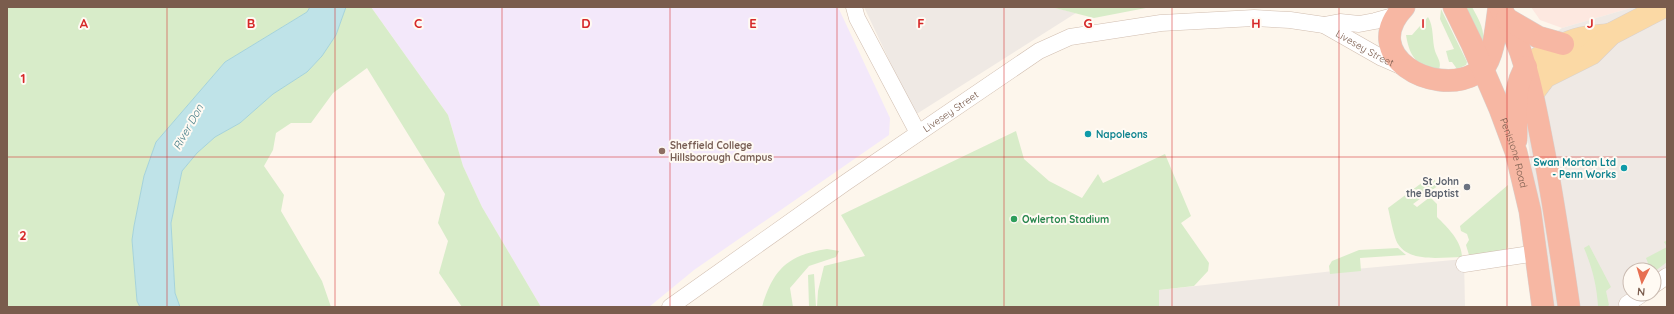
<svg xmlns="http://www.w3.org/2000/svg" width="1674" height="314" viewBox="0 0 1674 314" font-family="Quicksand,sans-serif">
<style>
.commercial{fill:#fde8e0}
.industrial{fill:#efe9e4;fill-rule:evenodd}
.education{fill:#f3e8fa}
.green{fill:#d8ecc9}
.water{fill:#bfe3e8;stroke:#a5d3da}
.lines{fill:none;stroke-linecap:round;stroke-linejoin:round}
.street-casing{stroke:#d1beb0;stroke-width:17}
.primary-casing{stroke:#dad1cd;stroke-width:23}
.highway-casing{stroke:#dad1cd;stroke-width:23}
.street{stroke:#fff;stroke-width:16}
.primary{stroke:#fbd9a5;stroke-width:22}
.highway{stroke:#f7b7a3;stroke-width:22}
.grid{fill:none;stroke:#d62828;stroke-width:1;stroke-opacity:0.55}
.culture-dot{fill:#0f9aa8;stroke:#fffaf3;stroke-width:1.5}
.education-dot{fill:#8d6e63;stroke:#fffaf3;stroke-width:1.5}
.worship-dot{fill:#6b7280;stroke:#fffaf3;stroke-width:1.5}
.leisure-dot{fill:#2e9e5b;stroke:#fffaf3;stroke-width:1.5}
.labels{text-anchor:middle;stroke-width:4;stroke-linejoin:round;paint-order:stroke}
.street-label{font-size:10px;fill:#7a5c4d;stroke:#fffaf3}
.culture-label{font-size:10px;font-weight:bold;fill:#0d838f;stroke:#fffaf3;text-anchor:start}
.education-label{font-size:10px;font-weight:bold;fill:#785e54;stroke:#fffaf3;text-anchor:start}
.worship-label{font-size:10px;font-weight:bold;fill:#5b616d;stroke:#fffaf3;text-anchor:end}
.leisure-label{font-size:10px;font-weight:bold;fill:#27864d;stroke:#fffaf3;text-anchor:start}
.water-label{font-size:11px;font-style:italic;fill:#437c86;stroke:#fffaf3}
.grid-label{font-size:13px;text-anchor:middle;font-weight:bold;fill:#d62828;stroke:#fffaf3;stroke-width:4;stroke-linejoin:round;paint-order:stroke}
</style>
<rect width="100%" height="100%" fill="#fdf6ec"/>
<!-- commercial -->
<path class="commercial" d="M1531,7H1634L1562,28L1540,20Z"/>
<!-- industrial -->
<g class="industrial">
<path d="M864,7H1051L1076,13L915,115Z"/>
<path d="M1634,7H1667V285L1652,297L1628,307H1550L1517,59L1562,28ZM1630,270H1654V294H1630Z"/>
<path d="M1464,259L1465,307H1159V290L1334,271Z"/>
</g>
<!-- education -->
<path class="education" d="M371,7H838L890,118L889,135L694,270L649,307H541L482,207L463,166L448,115Z"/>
<!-- green -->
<g class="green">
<path d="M7,7H310L307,12L225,62L156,142L144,176L134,226L132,240L137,301L140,307H7Z"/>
<path d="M346,7H371L448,115L463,166L482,207L541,307H462L439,273L448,241L438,223L445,194L367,68L333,93L311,123H291L276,133L273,150L264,166L284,195L281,211L322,281L331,307H180L175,293L171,223L182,171L197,153L215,137L240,123L273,94L307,72L322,56L336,35Z"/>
<path d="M1051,7H1151L1094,18Z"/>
<path d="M1463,7H1472C1480,22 1485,29 1483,46Z"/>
<path d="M1441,9L1467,62L1466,65L1457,69L1452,62H1449L1446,51L1454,49L1440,19Z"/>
<path d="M1428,17C1434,26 1432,41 1435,51C1437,57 1442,63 1439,69C1416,65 1410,58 1406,35H1412Z"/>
<path d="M1016,131L1024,159L1049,181L1082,198L1098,174L1103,183L1165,154L1191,216L1181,223L1209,263L1208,271L1194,286L1159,290V307H817L818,291L824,266L865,256L841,215Z"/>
<path d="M1431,176L1439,185L1413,204L1417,207L1430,197L1437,204V217C1447,227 1462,241 1462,257C1442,257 1410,263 1398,244C1394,238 1390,216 1388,208Z"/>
<path d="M1508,185V247L1506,251L1469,255L1466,245L1469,240L1467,234L1461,231L1460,226Z"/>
<path d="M1667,240V262L1654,272V270H1638L1637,269L1648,263L1646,258L1667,247L1664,242Z"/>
<path d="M1589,245L1611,287L1606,291L1609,305L1607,307H1598C1597,286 1592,267 1584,248Z"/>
<path d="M1398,248L1406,255L1360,258L1361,271L1330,274L1329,266L1332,261L1359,250Z"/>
<path d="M827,249L839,251L836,257L809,266L790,288L793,307H762C773,269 788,255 827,249Z"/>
<path d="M814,274L816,307H809L808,275Z"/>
</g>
<!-- water -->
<path class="water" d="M310,7H346L336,35L322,56L307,72L273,94L240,123L215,137L197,153L182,171L171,223L175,293L180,307H140L137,301L132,240L134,226L144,176L156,142L225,62L307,12Z"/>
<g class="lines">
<defs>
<g id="street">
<path d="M854,7L857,18L918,133"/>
<path id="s1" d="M1324,25L1382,58L1405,68"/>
<path d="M1464,264L1537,253"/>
<path d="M1654,285L1667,276"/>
<path d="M1627,304L1642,294"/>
<path id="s2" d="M670,307L845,183L1039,51L1070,37L1161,23L1254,18L1290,20L1324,25L1340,22L1359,24L1375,21L1397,15"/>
</g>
<g id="primary">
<path d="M1526,67C1543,54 1561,43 1582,38C1591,36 1601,36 1611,34"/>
<path d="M1533,93L1545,77L1591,54L1611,34L1663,7"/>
</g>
<g id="highway">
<path d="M1404,7C1358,55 1433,97 1475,74C1478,72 1481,71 1483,69C1495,54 1496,25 1499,7"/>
<path id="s3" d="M1454,7L1472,44L1500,109L1516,152L1530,211L1543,307"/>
<path d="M1500,7C1525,49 1533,95 1542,142C1553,197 1561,252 1569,307"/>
<path d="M1507,19L1538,37L1563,44"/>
<path d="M1516,140C1517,116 1512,87 1526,67"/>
</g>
</defs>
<!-- street casing -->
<use href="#street" class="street-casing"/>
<!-- primary casing -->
<use href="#primary" class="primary-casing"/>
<!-- highway casing -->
<use href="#highway" class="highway-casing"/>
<!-- street -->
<use href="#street" class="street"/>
<!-- primary -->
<use href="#primary" class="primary"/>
<!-- highway -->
<use href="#highway" class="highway"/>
</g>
<!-- grid -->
<path class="grid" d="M167,7V307M335,7V307M502,7V307M670,7V307M837,7V307M1004,7V307M1172,7V307M1339,7V307M1507,7V307M7,157H1667"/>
<!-- markers -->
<g class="culture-dot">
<circle cx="1088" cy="134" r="4"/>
<circle cx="1624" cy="168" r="4"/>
</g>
<circle class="education-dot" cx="662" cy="151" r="4"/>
<circle class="worship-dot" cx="1467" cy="187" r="4"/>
<circle class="leisure-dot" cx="1014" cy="219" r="4"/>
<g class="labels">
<!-- street labels -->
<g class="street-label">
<text dy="4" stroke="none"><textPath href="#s1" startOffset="47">Livesey Street</textPath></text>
<text dy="4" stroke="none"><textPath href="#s2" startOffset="342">Livesey Street</textPath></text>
<text dy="4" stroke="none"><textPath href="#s3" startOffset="158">Penistone Road</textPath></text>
</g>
<!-- culture labels -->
<g class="culture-label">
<text x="1096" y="138">Napoleons</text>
<text x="1616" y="166" text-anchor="end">Swan Morton Ltd<tspan x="1616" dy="12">- Penn Works</tspan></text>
</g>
<!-- education labels -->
<g class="education-label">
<text x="670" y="149">Sheffield College<tspan x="670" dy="12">Hillsborough Campus</tspan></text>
</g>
<!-- worship labels -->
<g class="worship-label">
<text x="1459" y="185">St John<tspan x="1459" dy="12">the Baptist</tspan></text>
</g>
<!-- leisure labels -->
<g class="leisure-label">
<text x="1022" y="223">Owlerton Stadium</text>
</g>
<!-- water labels -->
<g class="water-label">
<text transform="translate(188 127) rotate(-61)" y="4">River Don</text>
</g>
</g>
<g class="grid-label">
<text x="84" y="28">A</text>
<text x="251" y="28">B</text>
<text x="418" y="28">C</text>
<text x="586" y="28">D</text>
<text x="753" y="28">E</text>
<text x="921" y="28">F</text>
<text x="1088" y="28">G</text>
<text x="1256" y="28">H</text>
<text x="1423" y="28">I</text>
<text x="1590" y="28">J</text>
<text x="23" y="83">1</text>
<text x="23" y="240">2</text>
</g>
<!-- border -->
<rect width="1674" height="314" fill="none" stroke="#7a5c4d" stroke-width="16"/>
<!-- north arrow -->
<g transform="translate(1642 282) rotate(185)"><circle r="19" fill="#fffaf3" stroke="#cabbb1"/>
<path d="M0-3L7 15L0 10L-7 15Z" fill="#e76f51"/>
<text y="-6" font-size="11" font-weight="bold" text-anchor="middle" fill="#7a5c4d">N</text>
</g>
</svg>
